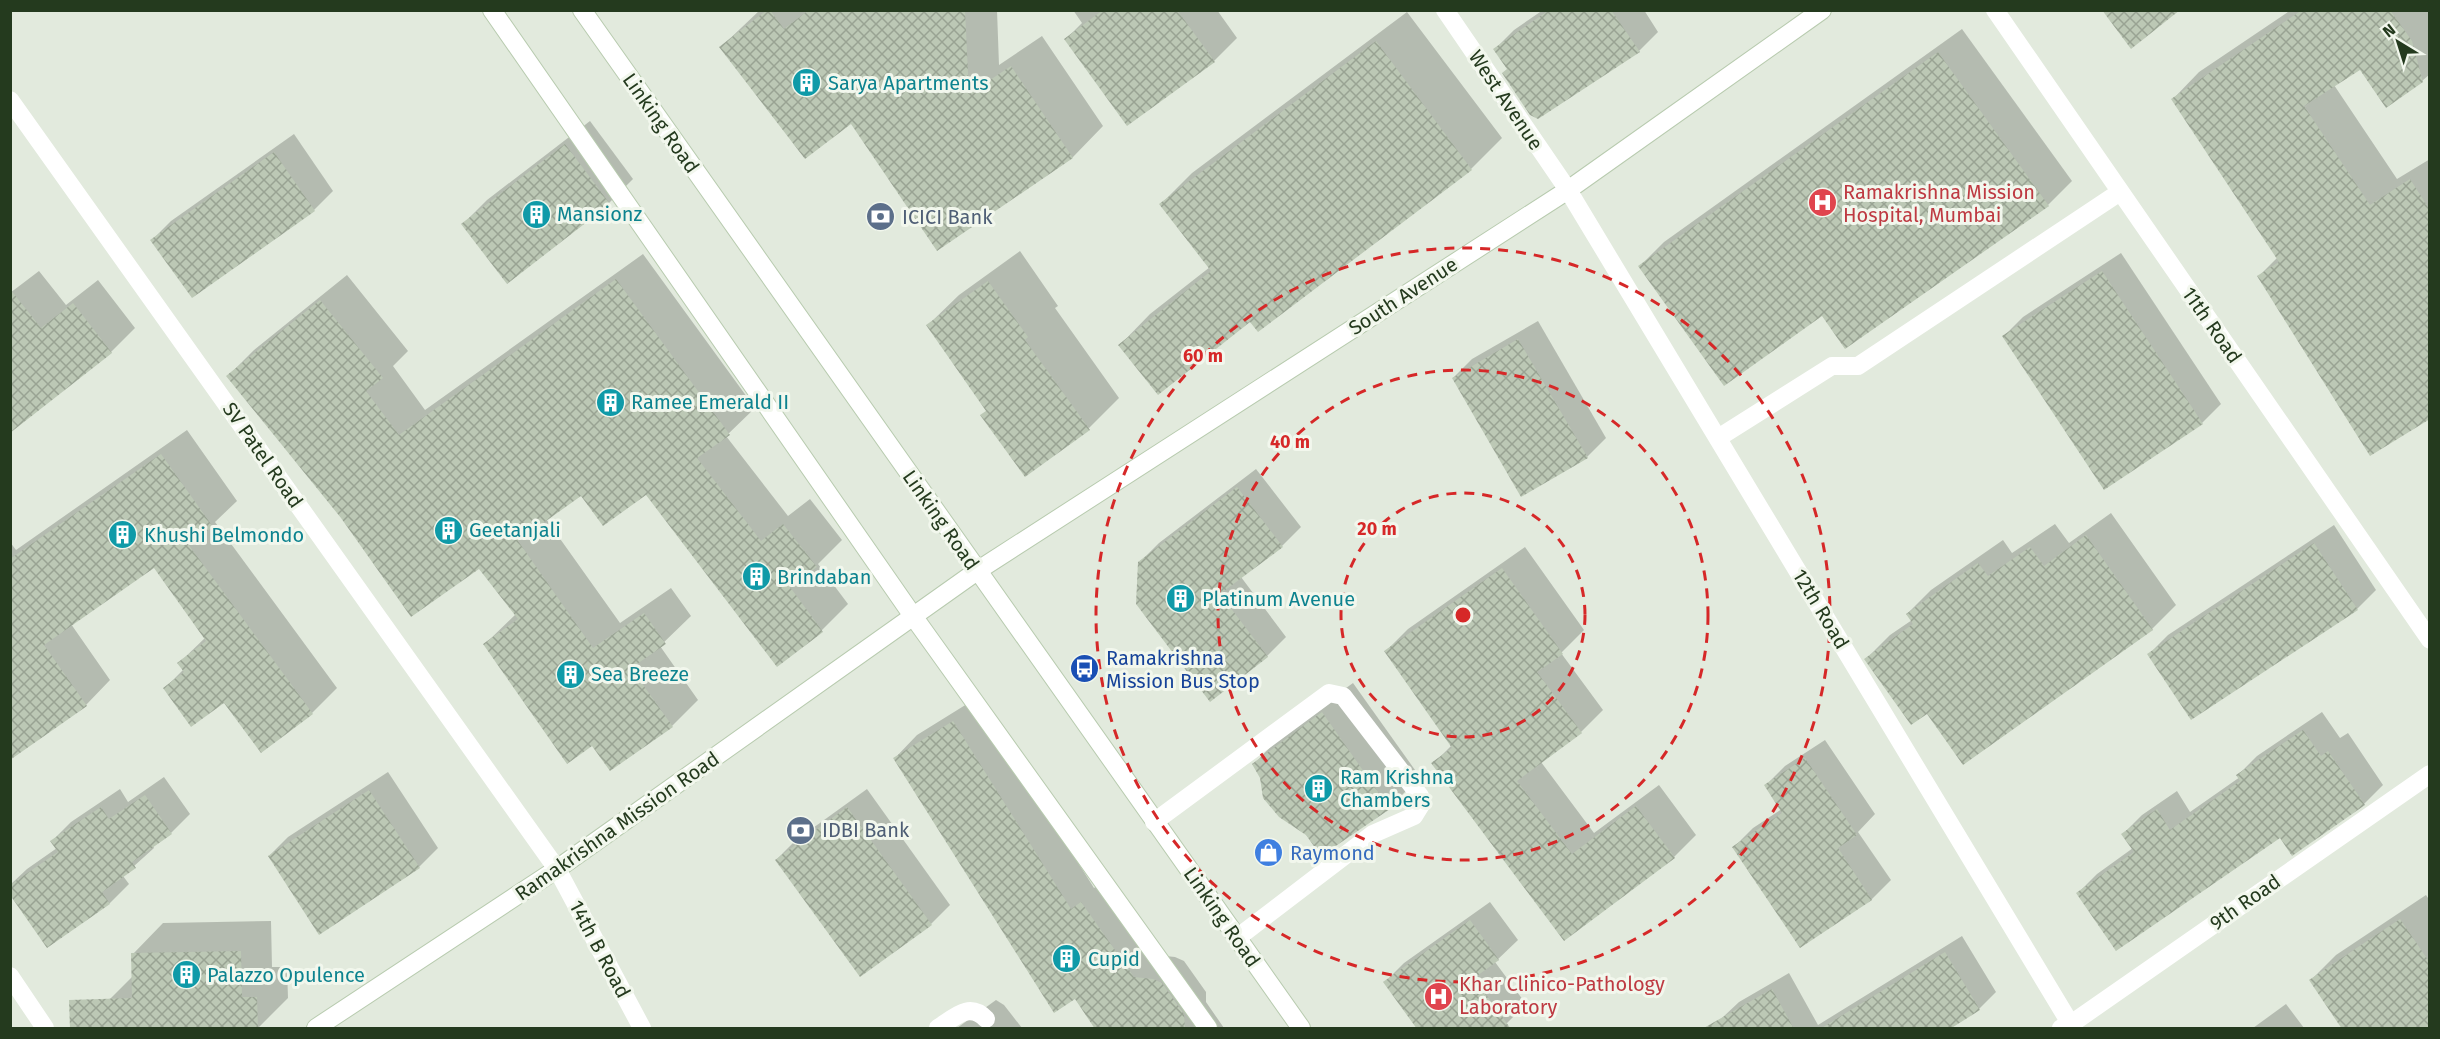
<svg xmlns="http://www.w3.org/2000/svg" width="2440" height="1039" viewBox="0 0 2440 1039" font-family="'Fira Sans',sans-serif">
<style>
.shadow{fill:#0003}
.building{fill:url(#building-cross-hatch)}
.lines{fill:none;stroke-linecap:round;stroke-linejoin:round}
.secondary-casing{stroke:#b8cbaf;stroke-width:20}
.lane{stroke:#fff;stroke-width:18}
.street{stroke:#fff;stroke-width:18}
.secondary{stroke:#fff;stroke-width:18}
.ring{fill:none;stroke:#d62828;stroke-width:3;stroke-dasharray:10 8}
.labels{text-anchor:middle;stroke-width:6;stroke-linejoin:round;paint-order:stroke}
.culture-label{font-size:20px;fill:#0d838f;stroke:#f2f7ed;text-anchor:start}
.street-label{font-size:20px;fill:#243a1e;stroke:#f2f7ed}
.health-label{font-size:20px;fill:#be3a42;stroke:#f2f7ed;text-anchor:start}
.service-label{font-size:20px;fill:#4e5e75;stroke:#f2f7ed;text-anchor:start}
.transit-label{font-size:20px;fill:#164399;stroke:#f2f7ed;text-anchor:start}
.shop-label{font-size:20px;fill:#366cbe;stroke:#f2f7ed;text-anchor:start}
.centre{fill:#d62828;stroke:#f2f7ed;stroke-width:3}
.ring-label{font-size:18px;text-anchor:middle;font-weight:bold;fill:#d62828;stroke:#f2f7ed;stroke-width:6;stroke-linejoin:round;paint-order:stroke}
</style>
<defs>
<pattern id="building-cross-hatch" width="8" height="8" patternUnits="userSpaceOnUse" patternTransform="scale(1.5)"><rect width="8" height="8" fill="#bcc8b5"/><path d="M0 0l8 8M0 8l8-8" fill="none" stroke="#99a393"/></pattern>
</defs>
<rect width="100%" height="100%" fill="#e2eadd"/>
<!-- shadow -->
<g class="shadow">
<path d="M760,10H997L999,65L1042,36L1103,126L1073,157L937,249L851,122L721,47Z"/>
<path d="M1073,10H1217L1237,38L1214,61L1066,39L1082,23Z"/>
<path d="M1543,10H1644L1658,32L1639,51L1538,117L1509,68L1495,49L1514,30Z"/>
<path d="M2291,10H2430V74L2422,81L2360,68L2334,85L2397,179L2430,159V417L2259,276L2278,257L2173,99L2199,72Z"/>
<path d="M1407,12L1502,138L1471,169L1250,320L1120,345L1150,314L1210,267L1161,204L1192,173Z"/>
<path d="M1962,29L2072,181L2048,205L1640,266L1664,242Z"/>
<path d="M590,121L633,179L609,203L507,281L463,224L487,200Z"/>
<path d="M294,134L333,191L314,210L152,240L171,221Z"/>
<path d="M1020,251L1058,306L1055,308L1119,398L1089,428L987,410L928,325L959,295Z"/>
<path d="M2121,253L2221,404L2202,423L2004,336L2023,317Z"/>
<path d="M643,254L755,408L726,436L788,516L810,499L842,540L818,564L848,604L822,630L777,665L646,493L582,494L546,519L620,623L671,588L691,616L660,646L698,700L672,726L592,744L485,644L516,614L479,567L342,517L228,376L254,350L347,275L408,351L393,366L425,410Z"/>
<path d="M39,271L66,305L98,280L135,328L111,352L10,431V293Z"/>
<path d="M1538,321L1606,438L1587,457L1522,495L1453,378L1472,359Z"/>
<path d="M187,430L237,501L215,522L337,688L312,713L261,751L225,700L165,688L183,670L179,663L206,637L154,566L71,624L110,680L86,705L10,758V542L16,550Z"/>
<path d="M1256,469L1301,527L1282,546L1241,577L1286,637L1267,656L1210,700L1140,562L1159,543Z"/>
<path d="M2111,513L2176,605L2152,629L1928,712L1866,659L1890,635L1912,620L1907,614L1931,590L2003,540L2012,553L2055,524L2069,543Z"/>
<path d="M2334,525L2376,590L2357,609L2192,718L2149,654L2168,635Z"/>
<path d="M1525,547L1584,630L1561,653L1603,710L1581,732L1541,762L1594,833L1659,785L1696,835L1674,857L1564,939L1433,764L1452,745L1386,651L1408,629Z"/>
<path d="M1353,683L1420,777L1389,808L1321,854L1262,778L1254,764L1284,733Z"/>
<path d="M975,699L1094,888L1104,881L1156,955L1175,957L1184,961L1206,992V1002L1224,1028H1097L895,758L917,735Z"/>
<path d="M2322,712L2340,738L2348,733L2383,785L2364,804L2280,836L2078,893L2097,874L2133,848L2123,834L2142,815L2177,791L2190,812L2240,777L2238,775L2257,756Z"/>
<path d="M1825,740L1875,814L1858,832L1891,880L1872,899L1800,946L1734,847L1753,828L1782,809L1766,785L1785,766Z"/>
<path d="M388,772L438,848L419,867L269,856L288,837Z"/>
<path d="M164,777L190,814L171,833L153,846L154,848L123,876L129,884L110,903L47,946L10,885L27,869L57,848L52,841L71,822L120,789L128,802Z"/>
<path d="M867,789L950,905L931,924L776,860L795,841Z"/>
<path d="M2426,895L2430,901V1028L2311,980L2336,955Z"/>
<path d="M1490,902L1518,940L1495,962L1526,1004L1507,1023L1499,1028L1385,982L1404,963Z"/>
<path d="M271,921L272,967H287L288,998L258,1028L109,1000L133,976V954L163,923Z"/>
<path d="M1962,936L1996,992L1979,1009L1947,1028H1728L1722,1018L1739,1002L1789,973L1818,1025Z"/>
<path d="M996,1000L1004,1005L1022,1028H957Z"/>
<path d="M2286,1004L2304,1028H2253Z"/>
</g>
<!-- building -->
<g class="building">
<path d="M767,10H770L784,29L809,10H965L969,94L1011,66L1073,158L937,251L851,124L805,159L719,47Z"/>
<path d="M1103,10H1177L1215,62L1127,126L1064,39Z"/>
<path d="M1549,10H1611L1640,52L1538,119L1530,115L1502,73L1507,69L1493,49Z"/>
<path d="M2102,10H2180L2131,49Z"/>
<path d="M2302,10H2390L2412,41L2423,82L2386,108L2360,70L2304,106L2370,205L2410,179L2430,210V419L2370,456L2257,276L2279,262L2171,99Z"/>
<path d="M1376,41L1472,170L1258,332L1250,322L1158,395L1118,345L1211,271L1159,204Z"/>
<path d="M1938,52L2049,206L1845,349L1822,316L1724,386L1638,266Z"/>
<path d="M565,144L610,204L507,284L461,224Z"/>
<path d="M274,152L315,211L192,298L150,240Z"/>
<path d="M2102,271L2203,424L2104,490L2002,336Z"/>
<path d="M616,279L730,435L697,458L761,541L783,524L817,567L790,587L823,632L777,667L646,495L603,526L581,496L518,541L593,648L644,613L666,644L631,668L673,727L610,771L592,746L567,764L483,644L518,619L479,569L411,617L341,518L226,376L320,300L383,378L366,391L399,435Z"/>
<path d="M988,281L1028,337L1025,340L1090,430L1025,477L980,415L986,411L926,325Z"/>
<path d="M10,289L41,328L73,303L112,353L10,433Z"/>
<path d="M1518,339L1588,458L1521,497L1452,378Z"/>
<path d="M161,454L213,527L188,544L313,714L261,753L224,703L191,727L163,688L184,672L177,663L206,641L154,568L44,645L87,706L10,760V559Z"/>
<path d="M1237,487L1283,547L1220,594L1268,657L1210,702L1136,604L1138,562Z"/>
<path d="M2086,535L2153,630L1963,765L1927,714L1911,725L1864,659L1913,624L1906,614L1978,563L1988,576L2030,547L2044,566Z"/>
<path d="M2314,543L2358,610L2191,720L2147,654Z"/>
<path d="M1502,568L1563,654L1537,672L1582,733L1517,781L1572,854L1636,806L1675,858L1564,941L1431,763L1452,748L1384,651Z"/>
<path d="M1322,712L1390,809L1321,856L1306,835L1279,817L1263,798L1260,778L1252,764Z"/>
<path d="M953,721L1071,909L1081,902L1134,977L1153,979L1162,983L1184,1014L1185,1029H1095L1075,999L1054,1013L893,758Z"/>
<path d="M2303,730L2321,756L2328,751L2365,805L2292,856L2280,838L2116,951L2076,893L2134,852L2121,834L2157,809L2170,830L2240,781L2236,775Z"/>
<path d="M1805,758L1857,835L1838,848L1872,900L1800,948L1732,847L1782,813L1764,785Z"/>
<path d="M369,790L420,868L319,935L268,856Z"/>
<path d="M145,795L172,834L132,862L136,868L102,892L110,904L47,948L10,895V885L58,852L50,841L101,807L109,819Z"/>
<path d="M847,807L932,925L860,977L775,860Z"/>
<path d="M2400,919L2430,963V1029H2342L2309,980Z"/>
<path d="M1470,920L1499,960L1474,978L1511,1029H1417L1383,982Z"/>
<path d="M241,951L242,997H257L258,1029H70L69,1000L132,998L131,953Z"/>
<path d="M1945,952L1980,1010L1950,1029H1820Z"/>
<path d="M1772,989L1794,1029H1702Z"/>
</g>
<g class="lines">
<defs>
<g id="secondary">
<path d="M492,10L913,616L1208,1028"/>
<path d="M582,10L1301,1028"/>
<path d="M316,1028L557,869L977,571L1568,190L1822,10"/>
</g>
</defs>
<!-- secondary casing -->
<use href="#secondary" class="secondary-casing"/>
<!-- lane -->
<g class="lane">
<path d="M1718,438L1832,366H1858L2120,192"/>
<path d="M1154,822L1329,693L1343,696L1420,796L1422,803L1414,816L1373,834L1237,938"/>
</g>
<!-- street -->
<g class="street">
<path d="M1445,10L1568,190L2073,1028"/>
<path d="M1995,10L2430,640"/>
<path d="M10,100L557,869L642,1028"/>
<path d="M10,976L45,1028"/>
<path d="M938,1028C954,1018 969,1001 986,1019"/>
<path d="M2061,1028L2071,1024L2430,774"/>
</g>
<!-- secondary -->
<use href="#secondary" class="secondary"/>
</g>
<!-- distance rings -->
<g class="ring">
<circle cx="1463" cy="615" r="122"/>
<circle cx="1463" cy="615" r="245"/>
<circle cx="1463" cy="615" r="367"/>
</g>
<!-- icons -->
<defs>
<symbol id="building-disc" viewBox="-11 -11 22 22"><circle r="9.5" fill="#0f9aa8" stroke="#f2f7ed"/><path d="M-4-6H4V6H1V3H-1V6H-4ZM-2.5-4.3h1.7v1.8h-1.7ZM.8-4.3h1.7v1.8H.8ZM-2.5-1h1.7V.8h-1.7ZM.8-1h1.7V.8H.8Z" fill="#fff"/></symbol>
<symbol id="hospital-disc" viewBox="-11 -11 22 22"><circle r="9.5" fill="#e0444e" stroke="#f2f7ed"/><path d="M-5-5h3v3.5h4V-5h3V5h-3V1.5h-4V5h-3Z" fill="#fff"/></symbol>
<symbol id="bank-disc" viewBox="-11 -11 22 22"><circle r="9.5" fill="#5c6f8a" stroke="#f2f7ed"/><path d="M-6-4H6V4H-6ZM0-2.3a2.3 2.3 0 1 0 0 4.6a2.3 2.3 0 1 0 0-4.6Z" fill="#fff"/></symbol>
<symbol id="bus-disc" viewBox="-11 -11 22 22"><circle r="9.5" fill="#1a4fb4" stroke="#f2f7ed"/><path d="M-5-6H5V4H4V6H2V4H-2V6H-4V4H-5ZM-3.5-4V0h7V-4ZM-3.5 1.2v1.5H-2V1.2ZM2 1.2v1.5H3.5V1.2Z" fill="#fff"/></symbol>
<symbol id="shop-disc" viewBox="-11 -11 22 22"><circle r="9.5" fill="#3f7fe0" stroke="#f2f7ed"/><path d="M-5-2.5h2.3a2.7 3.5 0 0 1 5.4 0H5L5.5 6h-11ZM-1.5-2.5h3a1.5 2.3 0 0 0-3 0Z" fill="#fff"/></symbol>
</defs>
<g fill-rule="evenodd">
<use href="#building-disc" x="790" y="66" width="33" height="33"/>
<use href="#hospital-disc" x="1806" y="186" width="33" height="33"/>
<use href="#building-disc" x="520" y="198" width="33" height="33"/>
<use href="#bank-disc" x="864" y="200" width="33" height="33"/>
<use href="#building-disc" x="594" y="386" width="33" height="33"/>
<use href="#building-disc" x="432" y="514" width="33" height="33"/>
<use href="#building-disc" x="106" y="518" width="33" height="33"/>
<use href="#building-disc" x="740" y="560" width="33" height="33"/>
<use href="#building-disc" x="1164" y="582" width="33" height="33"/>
<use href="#bus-disc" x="1068" y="652" width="33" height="33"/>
<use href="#building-disc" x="554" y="658" width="33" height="33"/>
<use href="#building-disc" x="1302" y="772" width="33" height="33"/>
<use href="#bank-disc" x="784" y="814" width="33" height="33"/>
<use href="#shop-disc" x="1252" y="836" width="33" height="33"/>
<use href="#building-disc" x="1050" y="942" width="33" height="33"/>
<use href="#building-disc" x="170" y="958" width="33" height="33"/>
<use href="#hospital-disc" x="1422" y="980" width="33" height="33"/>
</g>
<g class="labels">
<!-- culture labels -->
<g class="culture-label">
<text x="828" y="90">Sarya Apartments</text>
<text x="557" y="221">Mansionz</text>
<text x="631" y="409">Ramee Emerald II</text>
<text x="469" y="537">Geetanjali</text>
<text x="144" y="542">Khushi Belmondo</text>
<text x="777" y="584">Brindaban</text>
<text x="1202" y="606">Platinum Avenue</text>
<text x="591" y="681">Sea Breeze</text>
<text x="1340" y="784">Ram Krishna<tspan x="1340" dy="23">Chambers</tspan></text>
<text x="1088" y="966">Cupid</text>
<text x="207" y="982">Palazzo Opulence</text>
</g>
<!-- street labels -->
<g class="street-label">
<text transform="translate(1506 100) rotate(56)" y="7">West Avenue</text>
<text transform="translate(661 123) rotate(55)" y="7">Linking Road</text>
<text transform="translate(1403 296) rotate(-33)" y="7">South Avenue</text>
<text transform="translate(2212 325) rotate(55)" y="7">11th Road</text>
<text transform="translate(263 455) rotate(55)" y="7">SV Patel Road</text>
<text transform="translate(941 520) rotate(55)" y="7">Linking Road</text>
<text transform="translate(1821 609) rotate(59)" y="7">12th Road</text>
<text transform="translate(617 826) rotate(-35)" y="7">Ramakrishna Mission Road</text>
<text transform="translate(2245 902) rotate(-35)" y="7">9th Road</text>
<text transform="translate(1222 917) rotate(55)" y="7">Linking Road</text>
<text transform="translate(600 949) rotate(62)" y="7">14th B Road</text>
</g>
<!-- health labels -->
<g class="health-label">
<text x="1843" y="199">Ramakrishna Mission<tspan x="1843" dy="23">Hospital, Mumbai</tspan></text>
<text x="1459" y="991">Khar Clinico-Pathology<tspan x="1459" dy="23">Laboratory</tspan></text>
</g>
<!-- service labels -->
<g class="service-label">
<text x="902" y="224">ICICI Bank</text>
<text x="822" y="837">IDBI Bank</text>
</g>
<!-- transit labels -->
<g class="transit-label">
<text x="1106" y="665">Ramakrishna<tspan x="1106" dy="23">Mission Bus Stop</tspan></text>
</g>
<!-- shop labels -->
<g class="shop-label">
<text x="1290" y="860">Raymond</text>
</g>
</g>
<circle cx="1463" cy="615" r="9" class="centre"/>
<g class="ring-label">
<text x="1203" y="362">60 m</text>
<text x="1290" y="448">40 m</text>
<text x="1377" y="535">20 m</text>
</g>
<!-- border -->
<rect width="2440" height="1039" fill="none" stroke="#243a1e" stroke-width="24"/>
<!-- north arrow -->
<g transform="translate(2398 42) rotate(322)" stroke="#f2f7ed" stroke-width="4.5" paint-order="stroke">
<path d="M0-4.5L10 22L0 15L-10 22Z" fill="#243a1e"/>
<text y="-9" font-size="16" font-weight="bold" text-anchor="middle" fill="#243a1e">N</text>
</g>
</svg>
